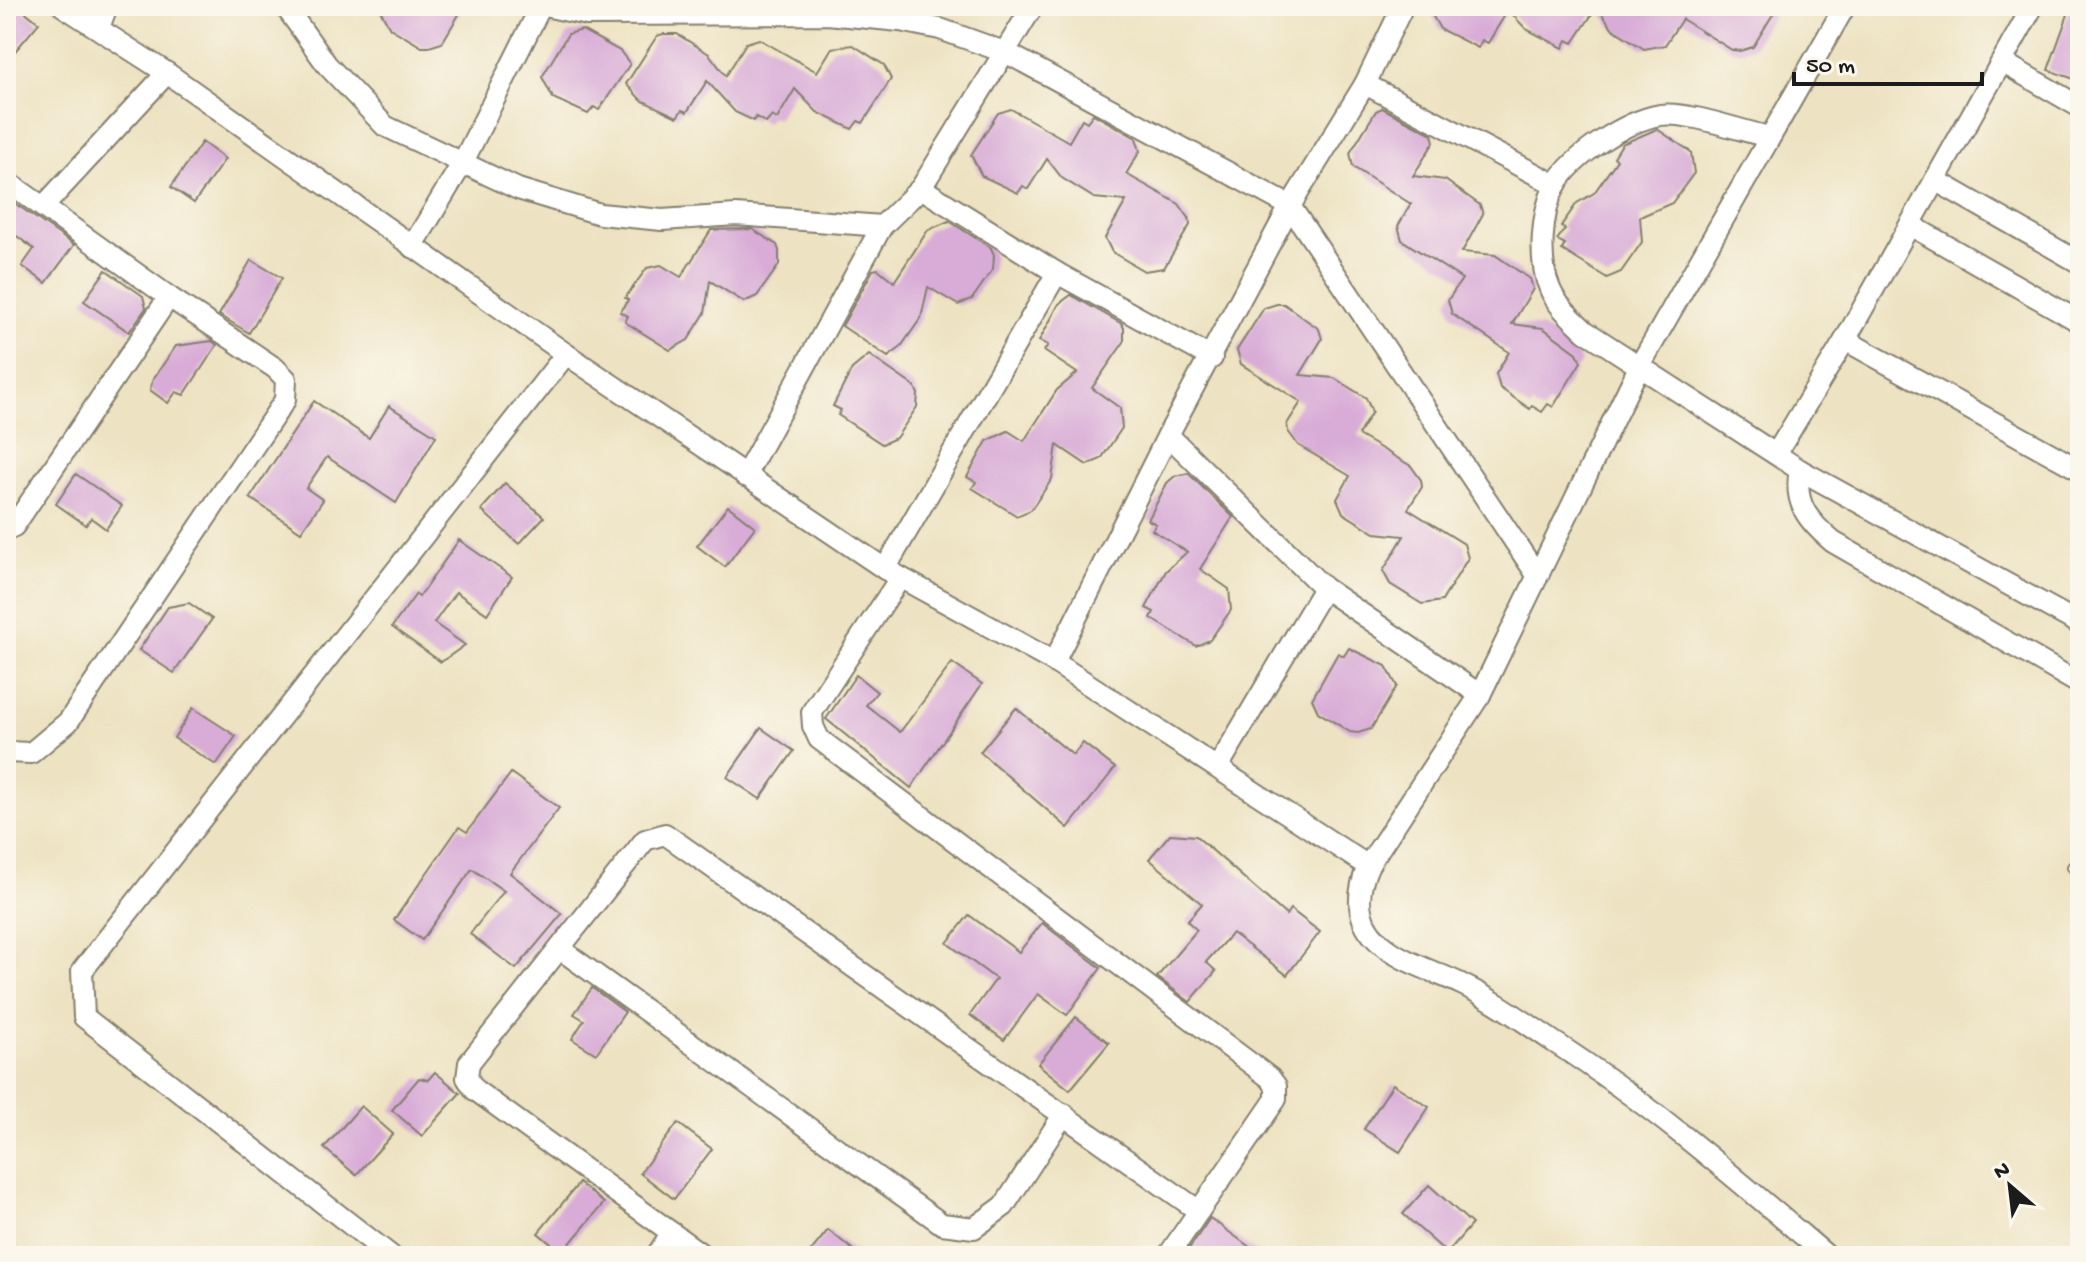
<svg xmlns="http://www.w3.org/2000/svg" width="2086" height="1262" viewBox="0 0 2086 1262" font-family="'Gochi Hand',sans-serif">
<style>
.building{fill:#d8acd7}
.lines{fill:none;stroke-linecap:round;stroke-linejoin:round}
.lane-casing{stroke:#847f6e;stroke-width:14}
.street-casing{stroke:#847f6e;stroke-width:24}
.lane{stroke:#fff;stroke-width:10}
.street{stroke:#fff;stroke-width:20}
</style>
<rect width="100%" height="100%" fill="#fbf7ec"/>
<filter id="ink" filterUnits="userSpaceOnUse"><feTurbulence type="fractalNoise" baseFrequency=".0125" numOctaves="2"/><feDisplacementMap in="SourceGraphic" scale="16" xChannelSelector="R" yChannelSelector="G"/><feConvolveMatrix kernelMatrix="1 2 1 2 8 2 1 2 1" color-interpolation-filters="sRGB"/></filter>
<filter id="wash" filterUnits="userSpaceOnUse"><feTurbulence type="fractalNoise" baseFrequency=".006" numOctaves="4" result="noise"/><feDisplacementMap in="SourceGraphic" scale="32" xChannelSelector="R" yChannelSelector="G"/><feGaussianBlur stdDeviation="1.8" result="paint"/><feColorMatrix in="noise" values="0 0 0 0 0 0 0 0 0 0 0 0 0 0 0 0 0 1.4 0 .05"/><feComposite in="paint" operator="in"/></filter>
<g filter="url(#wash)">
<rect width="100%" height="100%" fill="#ede2c1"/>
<g id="blocks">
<!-- building -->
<g class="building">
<path d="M6,6H18L39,23L6,62Z"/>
<path d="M378,6H464L442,43L429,47H422L390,28Z"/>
<path d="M1427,6H1778L1753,47L1740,51L1732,50L1682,19L1665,45L1644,49L1613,29L1597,7L1573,43L1567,40L1563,48L1526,29L1508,10L1488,43L1482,40L1478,48L1440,29Z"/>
<path d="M2071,6H2080V81L2048,70Z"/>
<path d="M582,30L620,51L630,64L599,110L594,107L588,114L553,98L542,77L568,34Z"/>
<path d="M663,34H677L709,54L726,76L746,43L759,39L817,72L832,48L853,45L884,65L891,79L863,123L858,121L852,129L817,112L795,89L777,119L772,116L766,123L756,117L754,121L735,112L707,81L687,112L682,110L677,117L641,100L626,84L657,36Z"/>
<path d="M1382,108L1432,134L1434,142L1413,176L1445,180L1480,205L1483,214L1462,252L1495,255L1530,279L1533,289L1512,324L1543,328L1577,353L1581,362L1553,407L1548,404L1542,412L1532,406L1530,409L1500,388L1496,374L1509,352L1452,314L1448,300L1462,279L1402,240L1398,226L1411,204L1353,167L1350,153L1376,111Z"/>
<path d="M1011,109L1069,142L1082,119L1087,122L1093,114L1136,138L1140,151L1126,174L1179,204L1189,218L1190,225L1164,268L1144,271L1112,252L1105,238L1126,201L1094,198L1062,178L1047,159L1028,189L1023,186L1018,193L982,176L971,155L998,113Z"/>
<path d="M1657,129L1691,152L1694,173L1672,203L1640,217L1642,242L1621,272L1607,278L1562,250L1565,244L1557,240L1565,229L1561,226L1577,203L1594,193L1617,160L1614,157L1622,144Z"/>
<path d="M202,142L225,159L194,203L171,187Z"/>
<path d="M6,197L74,245L46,283L22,266L34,249L6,228Z"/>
<path d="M949,221L991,248L994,255L993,269L972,299L958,305L928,287L921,318L900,348L888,357L842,326L873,270L878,269L894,282L928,230Z"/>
<path d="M752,229L777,245L779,251V265L757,296L744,302L710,281L705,313L688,340L670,350L625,322L628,316L620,312L628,300L625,298L647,268L661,265L681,277L711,230Z"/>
<path d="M251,260L282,278L249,333L219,315Z"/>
<path d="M106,270L143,296L146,308L129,332L84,301Z"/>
<path d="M1071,295L1122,324L1124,328V342L1092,388L1120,408L1122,428L1101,459L1087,465L1057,445L1052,479L1031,510L1017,516L972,488L976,482L967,477L987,441L1008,431L1024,441L1057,390L1077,373L1044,351L1048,345L1039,341L1059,304Z"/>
<path d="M1277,304H1284L1319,329L1322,339L1300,375L1334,378L1366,398L1372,412L1358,435L1411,466L1421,480L1422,487L1408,509L1464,544L1468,558L1442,601L1422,604L1390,584L1383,571L1404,536L1375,533L1343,513L1337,499L1350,476L1298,445L1288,431L1287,424L1301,402L1241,364L1237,350L1264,308Z"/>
<path d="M212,341L217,345L184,395L176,392L168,403L150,390L153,379L176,346Z"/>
<path d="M869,355L915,387L918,394L917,407L896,438L882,444L838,415L841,410L833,406L852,369Z"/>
<path d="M314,401L369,438L389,406L436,436L396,503L327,457L306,488L323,500L301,532L250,498Z"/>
<path d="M1188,473L1233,517L1200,569L1229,589L1231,610L1210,640L1196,646L1151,618L1154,612L1146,608L1166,571L1187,552L1152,530L1156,524L1148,520L1167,483L1175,476Z"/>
<path d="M76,474L122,506L106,529L91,518L86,525L56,504Z"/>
<path d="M505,483L544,517L519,544L481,510Z"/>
<path d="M728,506L755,527L725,567L697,546Z"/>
<path d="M459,540L512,577L487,614L456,592L434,623L465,645L441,662L392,627L416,594L419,597Z"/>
<path d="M189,603L212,619L174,673L139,650L168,607Z"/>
<path d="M1349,648L1386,666L1397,686L1371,729L1358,733L1350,732L1318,712L1312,699L1338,653L1344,656Z"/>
<path d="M952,663L982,684L911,788L826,719L856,675L877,692L866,705L900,732Z"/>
<path d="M193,708L236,736L216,765L174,738Z"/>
<path d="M1016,708L1073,755L1083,743L1115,768L1068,828L980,752Z"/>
<path d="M761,728L794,751L760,799L727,777Z"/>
<path d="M511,773L559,808L510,873L562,914L516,969L470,934L504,891L472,869L422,940L394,920L459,827L467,832Z"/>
<path d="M1170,834L1196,836L1286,915L1290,909L1320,932L1287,975L1232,933L1206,962L1216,971L1190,1002L1157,977L1197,930L1187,921L1202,904L1149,859Z"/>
<path d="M969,915L1019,952L1042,923L1101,968L1067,1015L1038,994L1004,1040L970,1015L996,979L947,943Z"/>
<path d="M592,988L625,1012L596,1054L572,1039L584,1020L574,1014Z"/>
<path d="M1076,1017L1109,1043L1070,1090L1038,1064Z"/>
<path d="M435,1072L460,1093L422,1136L392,1110L419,1078L428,1080Z"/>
<path d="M1393,1084L1429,1107L1400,1152L1364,1129Z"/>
<path d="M361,1106L393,1134L356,1175L324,1148Z"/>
<path d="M678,1123L712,1149L674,1199L640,1173Z"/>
<path d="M579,1183L604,1203L562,1253L538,1233Z"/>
<path d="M1429,1185L1472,1224L1447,1253L1403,1214Z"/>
<path d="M1210,1218L1262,1256H1184Z"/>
<path d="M828,1230L861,1256H807Z"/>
</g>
</g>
</g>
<g filter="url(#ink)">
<use href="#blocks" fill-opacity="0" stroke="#847f6e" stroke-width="2"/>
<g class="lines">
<defs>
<path id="lane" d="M2073,867L2080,871"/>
<g id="street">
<path d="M63,6L167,73L566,354L885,569L1054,662L1368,866"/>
<path d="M285,6L327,65L385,126L518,189L600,214L662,220L736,215L882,226"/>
<path d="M545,6L587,15L827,14L900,21L940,29L1007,53L1290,206L1537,575"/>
<path d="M99,28L107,6"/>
<path d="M2002,62L2080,107"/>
<path d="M1365,84L1556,185"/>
<path d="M1769,137C1741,131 1687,111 1660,115C1626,121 1573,155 1555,186C1541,213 1538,261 1550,289C1557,306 1572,318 1585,331L1800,470L2080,624"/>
<path d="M1935,180L2080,263"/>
<path d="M6,181L43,207L167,73"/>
<path d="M921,188L1057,273L1212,358"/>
<path d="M1910,225L2080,322"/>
<path d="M412,247L462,164L541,6"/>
<path d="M1845,340L2080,470"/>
<path d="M1168,435L1324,588L1480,695"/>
<path d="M1776,454L1845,340L2033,6"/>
<path d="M1800,470C1793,503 1808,521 1833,542L2080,684"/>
<path d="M745,476L882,226L921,188L1033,6"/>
<path d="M6,530L14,526L169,297L43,207"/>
<path d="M885,569L1057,273"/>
<path d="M900,578L812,712L813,726L819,739L1270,1078L1276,1086V1099L1168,1256"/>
<path d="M1054,662L1168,435L1290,206L1365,84L1403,6"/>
<path d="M6,752L31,753L68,722L285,400L286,379L275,368L169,297"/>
<path d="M1218,767L1324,588"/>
<path d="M560,949L942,1224L974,1228L1004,1206L1064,1114"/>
<path d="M672,1233L475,1090L467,1078L469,1063L645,840L665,834L1199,1211"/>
<path d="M391,1256L84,1017L82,971L566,354"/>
<path d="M656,1256L672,1233L704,1256"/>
<path d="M1827,1256C1739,1181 1651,1104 1554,1042C1524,1022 1493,999 1461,984C1433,970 1398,962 1376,939C1355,918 1357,892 1368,866L1480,695L1639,367L1845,6"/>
</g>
</defs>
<!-- lane casing -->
<use href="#lane" class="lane-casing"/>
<!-- street casing -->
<use href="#street" class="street-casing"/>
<!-- lane -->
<use href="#lane" class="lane"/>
<!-- street -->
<use href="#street" class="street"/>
</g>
</g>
<!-- margin -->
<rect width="2086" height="1262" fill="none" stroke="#fbf7ec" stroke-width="32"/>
<!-- north arrow -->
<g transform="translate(2010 1186) rotate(332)" stroke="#fbf7ec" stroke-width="6" paint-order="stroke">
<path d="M0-6L14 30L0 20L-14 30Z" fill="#1c1c1c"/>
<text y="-12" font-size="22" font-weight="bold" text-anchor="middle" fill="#1c1c1c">N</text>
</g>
<!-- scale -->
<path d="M1794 72v12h188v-12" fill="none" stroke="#1c1c1c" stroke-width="4"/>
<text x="1806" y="72" font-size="24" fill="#1c1c1c" stroke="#fbf7ec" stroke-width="6" paint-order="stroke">50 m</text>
</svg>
